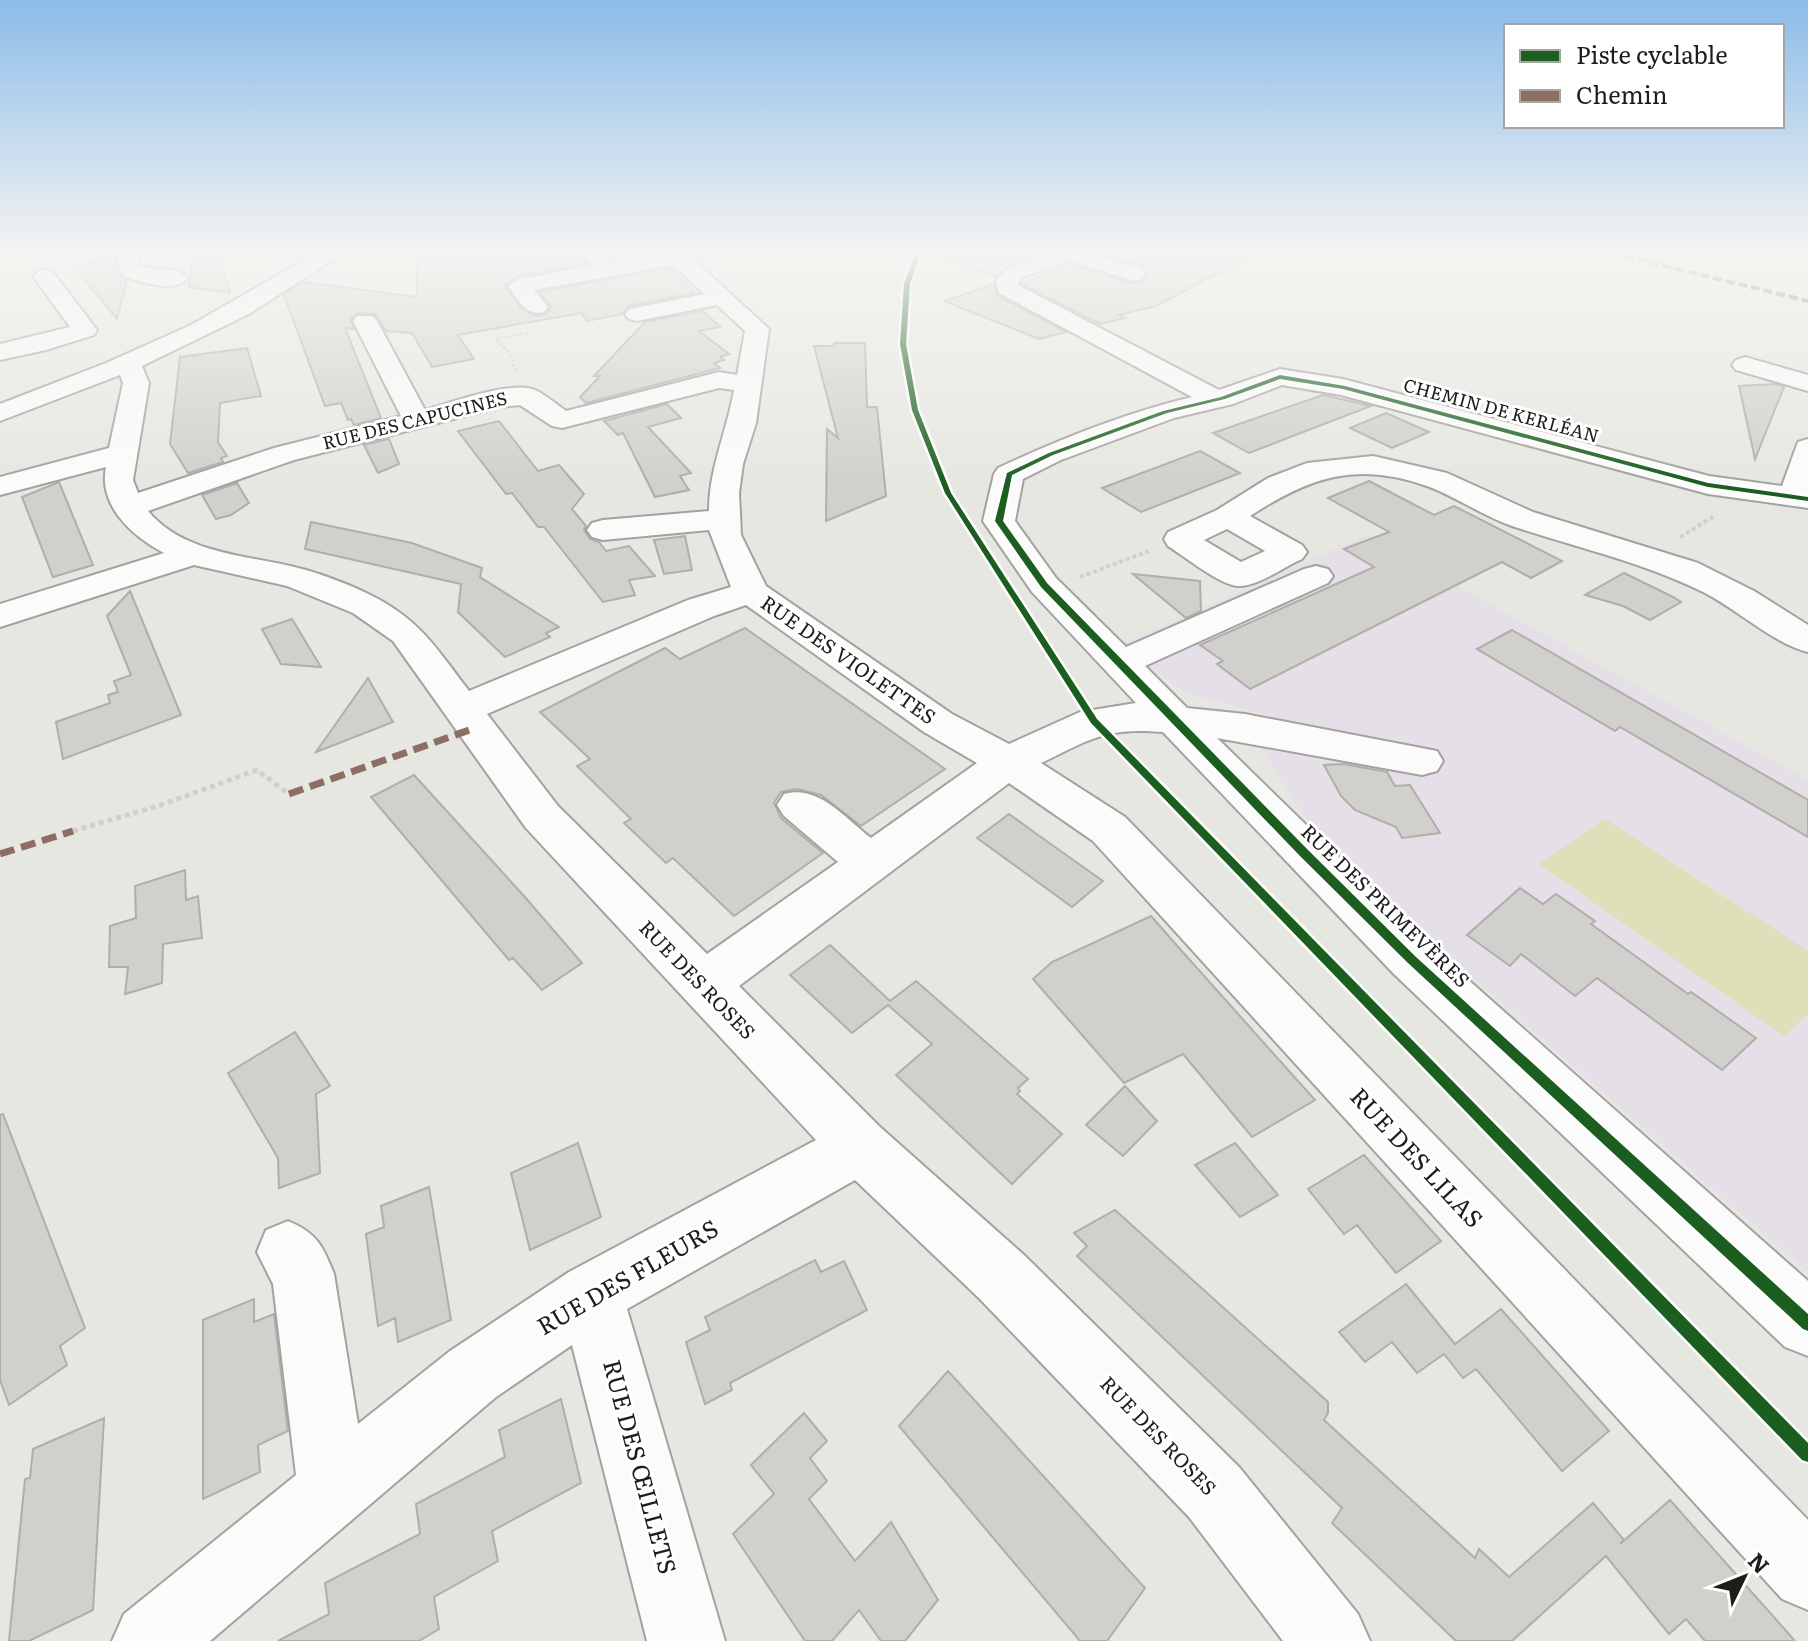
<svg xmlns="http://www.w3.org/2000/svg" width="1808" height="1641" viewBox="0 0 1808 1641" font-family="Literata,serif">
<style>
.education{fill:#e5dfe8}
.green{fill:#dee0b9}
.building{fill:#d1d0cc;stroke:#afaeaa;stroke-width:2}
.lines{fill:none;stroke-linecap:round;stroke-linejoin:round}
.minor-casing{stroke:#a3a29e;stroke-width:4}
.path-far2{stroke:#cfcfce;stroke-width:3;stroke-dasharray:3 2;stroke-linecap:butt}
.path-far1{stroke:#cfcfce;stroke-width:4;stroke-dasharray:4 3;stroke-linecap:butt}
.path{stroke:#cfcfce;stroke-width:5;stroke-dasharray:5 4;stroke-linecap:butt}
.minor{fill:#fbfbfb;fill-rule:evenodd}
.quiet-far1{stroke:#8d6e63;stroke-width:4;stroke-dasharray:9 4;stroke-linecap:butt}
.quiet{stroke:#8d6e63;stroke-width:7;stroke-dasharray:15 7;stroke-linecap:butt}
.cycleway-casing{stroke:#fff;stroke-width:5}
.cycleway{fill:#1b5e20;fill-rule:evenodd}
.labels{text-anchor:middle;stroke-width:6;stroke-linejoin:round;paint-order:stroke}
.far-street-label{font-size:18px;fill:#1e1d1a;stroke:#fff}
.street-label{font-size:20px;fill:#1e1d1a;stroke:#fff}
.near-street-label{font-size:24px;fill:#1e1d1a;stroke:#fff}
</style>
<rect width="100%" height="100%" fill="#e7e7e2"/>
<!-- education -->
<path class="education" d="M1365,535L1808,780V1273L1363,881L1299,808L1260,747L1271,719L1268,716L1184,692L1120,645Z"/>
<!-- green -->
<path class="green" d="M1605,819L1808,951V1014L1784,1036L1539,864Z"/>
<!-- building -->
<g class="building">
<path d="M194,253H218L230,293L189,287Z"/>
<path d="M417,253H579L587,264L518,276L505,285L521,308L537,316L546,314L551,307L540,292L671,268L695,293L628,306L622,314L587,321L581,313L458,335L474,359L432,367L412,333L386,331L375,314L357,313L351,319L354,329L345,328L381,418L354,425L351,419L348,420L341,403L325,406L284,295L303,282L417,297Z"/>
<path d="M945,253H1045L1012,264L996,276L944,257Z"/>
<path d="M1094,253H1256L1156,306L1119,315L1125,318L1100,324L1022,284L1068,263L1133,284L1143,282L1148,276L1143,266Z"/>
<path d="M115,258L114,262L121,277L127,280L117,319L73,266Z"/>
<path d="M994,284L998,296L1066,332L1039,339L944,301Z"/>
<path d="M703,311L720,327L699,331L729,354L720,357L724,360L714,363L720,368L586,403L580,397L600,376H594L645,322Z"/>
<path d="M834,343H865L867,407H877L886,496L826,521L827,429L838,438L814,346H834Z"/>
<path d="M247,348L261,396L220,403L218,442L227,456L221,458L223,462L188,473L170,444L180,357Z"/>
<path d="M1775,384L1784,387L1755,459L1739,386Z"/>
<path d="M1323,395L1371,406L1249,453L1213,433Z"/>
<path d="M667,404L681,418L648,427L691,473L680,476L689,490L655,497L623,433L618,435L604,421Z"/>
<path d="M1386,413L1429,432L1392,448L1350,428Z"/>
<path d="M499,421L538,471L559,465L584,494L572,509L586,526L584,530L590,539L599,542L606,551L629,546L655,576L629,580L635,595L603,602L544,527H538L512,493L506,494L458,431Z"/>
<path d="M389,439L399,464L378,473L364,445Z"/>
<path d="M1200,451L1240,473L1141,512L1102,488Z"/>
<path d="M1369,481L1434,515L1454,506L1562,561L1531,578L1502,562L1250,689L1217,664L1223,661L1200,645L1374,567L1344,549L1389,532L1328,498Z"/>
<path d="M59,482L93,565L53,577L22,497Z"/>
<path d="M237,483L249,503L231,515L216,519L202,495Z"/>
<path d="M311,522L412,543L482,568L480,577L559,627L546,633L550,637L505,657L458,612L461,584L305,549Z"/>
<path d="M685,536L692,570L664,574L654,540Z"/>
<path d="M1624,573L1673,597L1681,602L1650,620L1623,606L1585,595Z"/>
<path d="M1133,574L1200,581L1201,611L1186,618Z"/>
<path d="M130,591L181,715L63,759L56,722L110,703L108,695L118,692L114,681L131,675L107,616Z"/>
<path d="M292,619L321,667L281,664L262,629Z"/>
<path d="M745,628L945,769L861,826L821,795L797,789L781,792L774,803L781,818L823,853L734,916L673,858L666,863L624,823L631,819L577,766L590,759L540,712L665,648L680,659Z"/>
<path d="M1512,630L1808,800V837L1620,727L1615,731L1477,649Z"/>
<path d="M368,678L393,722L316,752Z"/>
<path d="M1344,764L1387,772L1395,786L1410,785L1440,833L1402,838L1396,827L1355,810L1341,796L1324,765Z"/>
<path d="M414,775L524,896L582,963L542,990L513,958L509,960L371,797Z"/>
<path d="M1009,814L1038,835L1103,881L1072,907L977,838Z"/>
<path d="M185,870L186,900L198,896L202,938L163,944L162,983L125,994L128,967H109L110,926L136,918L135,886Z"/>
<path d="M1520,888L1543,904L1556,894L1595,921L1591,924L1688,994L1691,992L1756,1038L1722,1070L1597,978L1575,996L1521,954L1510,966L1467,935Z"/>
<path d="M1151,916L1180,949L1315,1100L1252,1137L1183,1054L1124,1083L1033,979L1052,962Z"/>
<path d="M830,945L890,1001L916,981L1028,1079L1018,1088L1020,1091L1017,1094L1062,1134L1012,1184L896,1075L932,1044L888,1005L852,1033L790,975Z"/>
<path d="M295,1032L330,1086L316,1094L320,1173L279,1188L278,1158L228,1073Z"/>
<path d="M1125,1086L1157,1121L1123,1156L1086,1125Z"/>
<path d="M3,1114L85,1328L60,1346L67,1365L9,1405L0,1380V1115Z"/>
<path d="M578,1143L601,1217L530,1250L511,1173Z"/>
<path d="M1235,1143L1278,1195L1240,1217L1195,1165Z"/>
<path d="M1364,1155L1441,1241L1396,1273L1357,1225L1344,1234L1308,1189Z"/>
<path d="M429,1187L451,1320L398,1342L395,1318L378,1326L366,1234L384,1227L381,1206Z"/>
<path d="M1115,1210L1328,1402V1413L1324,1420L1475,1558L1479,1549L1509,1577L1593,1503L1624,1540L1620,1544L1670,1500L1795,1641H1705L1686,1619L1669,1634L1606,1556L1512,1641H1456L1332,1523L1342,1508L1077,1256L1087,1246L1074,1233Z"/>
<path d="M815,1260L821,1272L844,1261L867,1310L730,1383L732,1390L705,1404L686,1342L710,1330L705,1317Z"/>
<path d="M1406,1284L1455,1344L1501,1309L1609,1431L1562,1471L1476,1369L1463,1378L1444,1354L1417,1373L1392,1342L1365,1362L1339,1332Z"/>
<path d="M254,1299V1322L274,1314L288,1431L258,1445L260,1472L203,1499V1320Z"/>
<path d="M948,1371L1145,1588L1107,1641H1080L899,1426Z"/>
<path d="M561,1399L581,1483L492,1531L498,1561L434,1597L439,1629L419,1641H278L329,1614L325,1583L420,1534L416,1504L505,1457L499,1430Z"/>
<path d="M804,1413L827,1441L810,1458L827,1481L809,1499L855,1561L891,1522L938,1600L905,1641H881L859,1610L832,1641H805L733,1534L774,1494L751,1465Z"/>
<path d="M104,1418L93,1610L29,1641H9L25,1479L30,1478L33,1449Z"/>
</g>
<g class="lines">
<defs>
<g id="minor">
<path d="M121,253H141L139,261L141,267L177,271L188,278C175,294 141,282 124,276L117,261Z"/>
<path d="M317,253H343L249,314L142,366L149,383L133,480L138,493L274,448L401,416L353,321L357,316H373L377,321L425,410C450,403 512,380 535,390C546,395 556,404 566,411L719,372L737,375L745,331L717,305L637,321L629,319L625,314L629,309L704,294L673,265L534,290L548,307L544,312C526,317 518,300 508,286L519,279L592,266L582,253H603L612,263L671,253H686L769,329L756,423L743,464L739,493L741,535L766,586L952,714L1009,744L1080,712L1136,703L1032,592L983,521L994,474L998,468C1060,439 1125,413 1192,397L999,293L996,281C1004,269 1013,266 1026,261C1070,245 1099,256 1142,269L1145,274L1142,279L1134,281L1068,260L1022,278L1018,285L1219,390L1280,369L1343,379L1709,476L1782,486L1798,442L1808,439V508L1708,494L1341,395L1282,385L1233,404L1174,418L1061,460L1023,479L1015,521L1056,578L1126,647L1304,569L1316,566L1328,569L1333,576L1328,583L1145,666L1187,708L1245,714L1437,751L1443,761L1437,771L1422,775L1217,738L1430,946L1808,1281V1356L1785,1347L1394,974L1163,732C1105,727 1091,739 1041,763L1125,817L1808,1520V1610L1782,1599L1093,841L1009,783L739,986L880,1127L1024,1255L1239,1467L1358,1614L1370,1641H1283L1189,1517L980,1299L855,1180L627,1309L725,1641H647L572,1345L496,1397L210,1641H112L124,1614L296,1475L273,1284L257,1252L266,1230L288,1221C317,1233 323,1246 334,1274L358,1424L450,1351L569,1272L816,1140L526,828L393,641L353,613L287,586L194,565L0,627V604L164,553C133,537 98,506 106,467L0,495V477L109,448L123,383L120,375L0,421V404L106,363L191,325ZM719,388L734,390C727,431 709,468 709,511L603,520L592,523L587,530L592,537L603,540L709,530L731,587L688,600L469,691C439,652 424,625 380,600C358,588 330,577 306,570C253,555 185,556 148,511L294,460L500,407L520,405L552,426L562,428ZM746,605L924,732L977,763L871,838C845,818 818,784 784,794L777,805L784,816L838,862L707,954L558,806L487,714L714,616Z"/>
<path d="M44,269L52,271L97,330L94,335L46,350L0,360V344L70,327L33,276Z"/>
<path d="M1745,357L1808,375V391L1736,370L1732,365L1736,360Z"/>
<path d="M1373,456L1447,473L1533,512L1698,563L1754,591L1808,625V652C1774,644 1737,609 1703,592C1643,562 1578,548 1515,527C1484,517 1457,497 1427,486C1356,461 1310,477 1250,516L1302,545L1307,552L1302,559C1284,567 1258,586 1239,586C1221,586 1184,556 1168,546L1164,539L1168,532L1217,510L1268,478L1307,463ZM1227,529L1265,551L1241,562L1204,540Z"/>
</g>
</defs>
<!-- minor casing -->
<use href="#minor" class="minor-casing"/>
<!-- path-far2 -->
<path class="path-far2" d="M516,371L509,352L495,339L529,333"/>
<!-- path-far1 -->
<g class="path-far1">
<path d="M1680,537L1716,515"/>
<path d="M1080,577L1149,551"/>
</g>
<!-- path -->
<path class="path" d="M73,831L161,805L257,770L289,794"/>
<!-- minor -->
<use href="#minor" class="minor"/>
<!-- quiet-far1 -->
<path class="quiet-far1" d="M1612,253L1808,301"/>
<!-- quiet -->
<g class="quiet">
<path d="M289,794L475,728"/>
<path d="M0,854L73,831"/>
</g>
<defs>
<g id="cycleway">
<path d="M916,253H920L910,284L906,344L918,410L951,493L1097,719L1808,1443V1462L1802,1460L1091,723L945,493L912,410L900,344L904,284Z"/>
<path d="M1280,375L1345,386L1708,483L1808,497V501L1708,487L1343,389L1280,379L1225,399L1167,413L1053,455L1012,475L1003,521L1047,583L1308,850L1416,957L1808,1314V1331L1803,1329L1408,963L1300,856L1041,587L995,521L1007,473L1049,453L1163,411L1221,397Z"/>
</g>
</defs>
<!-- cycleway casing -->
<use href="#cycleway" class="cycleway-casing"/>
<!-- cycleway -->
<use href="#cycleway" class="cycleway"/>
</g>
<!-- sky -->
<linearGradient id="sky" x2="0" y2="1"><stop stop-color="#8bbce8"/><stop offset="0.52" stop-color="#f4f4f2"/><stop offset="1" stop-color="#f4f4f2" stop-opacity="0"/></linearGradient>
<rect width="1808" height="482" fill="url(#sky)"/>
<g class="labels">
<!-- far-street labels -->
<g class="far-street-label">
<text transform="translate(1501 411) rotate(15)" y="6">CHEMIN DE KERLÉAN</text>
<text transform="translate(415 421) rotate(-14)" y="6">RUE DES CAPUCINES</text>
</g>
<!-- street labels -->
<g class="street-label">
<text transform="translate(848 660) rotate(35)" y="7">RUE DES VIOLETTES</text>
<text transform="translate(1385 906) rotate(44)" y="7">RUE DES PRIMEVÈRES</text>
<text transform="translate(697 980) rotate(46)" y="7">RUE DES ROSES</text>
<text transform="translate(1158 1436) rotate(46)" y="7">RUE DES ROSES</text>
</g>
<!-- near-street labels -->
<g class="near-street-label">
<text transform="translate(1416 1158) rotate(47)" y="8">RUE DES LILAS</text>
<text transform="translate(628 1278) rotate(-30)" y="8">RUE DES FLEURS</text>
<text transform="translate(639 1467) rotate(75)" y="8">RUE DES ŒILLETS</text>
</g>
</g>
<!-- legend -->
<rect x="1504" y="24" width="280" height="104" fill="#ffffff" stroke="#a5a5a3" stroke-width="2"/>
<rect x="1520" y="50" width="40" height="12" fill="#1b5e20" stroke="#a5a5a3" stroke-width="2"/>
<text x="1576" y="64" font-size="24" fill="#1e1d1a">Piste cyclable</text>
<rect x="1520" y="90" width="40" height="12" fill="#8d6e63" stroke="#a5a5a3" stroke-width="2"/>
<text x="1576" y="104" font-size="24" fill="#1e1d1a">Chemin</text>
<!-- north arrow -->
<g transform="translate(1744 1577) rotate(47)" stroke="#ffffff" stroke-width="6" paint-order="stroke">
<path d="M0-6L14 30L0 20L-14 30Z" fill="#1e1d1a"/>
<text y="-12" font-size="22" font-weight="bold" text-anchor="middle" fill="#1e1d1a">N</text>
</g>
</svg>
